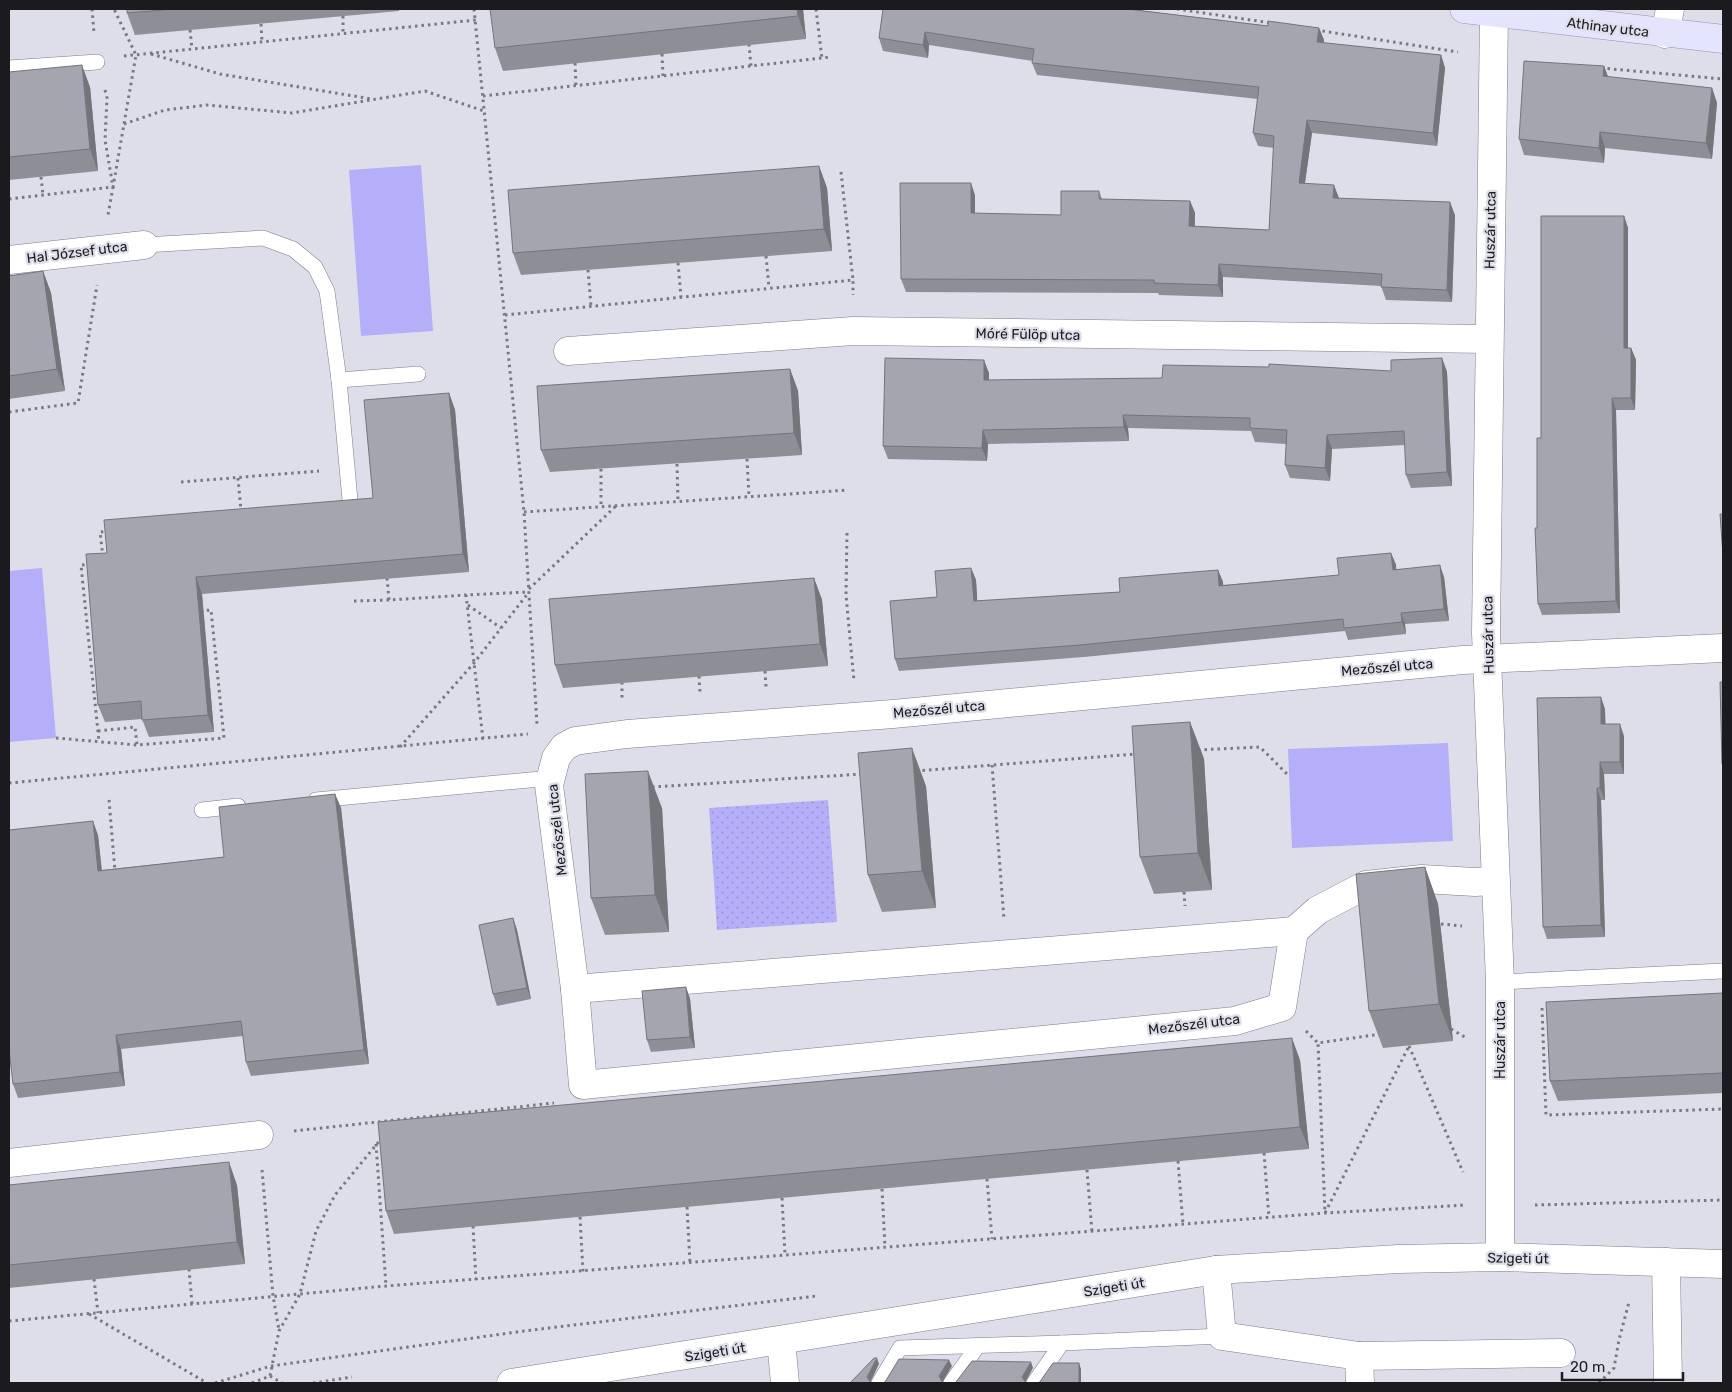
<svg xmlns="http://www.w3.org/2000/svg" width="1732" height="1392" viewBox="0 0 1732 1392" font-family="Rubik,sans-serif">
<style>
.park{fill:url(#park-dots)}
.pitch{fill:#b4aff8}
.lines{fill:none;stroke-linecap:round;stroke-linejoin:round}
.service-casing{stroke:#7c7c86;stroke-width:16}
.minor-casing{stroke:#7c7c86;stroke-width:29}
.tertiary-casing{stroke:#7c7c86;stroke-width:29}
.primary-casing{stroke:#9392af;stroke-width:29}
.path{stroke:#787880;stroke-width:3;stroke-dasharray:2.5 4;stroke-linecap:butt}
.service{stroke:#fff;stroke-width:15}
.minor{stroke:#fff;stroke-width:28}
.tertiary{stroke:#fff;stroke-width:28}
.primary{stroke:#e5e4fd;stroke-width:28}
.wall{fill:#8e8e97}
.shaded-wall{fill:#74747b}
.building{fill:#a5a5b0;stroke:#74747b}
.labels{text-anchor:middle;stroke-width:4.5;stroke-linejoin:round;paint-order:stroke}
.street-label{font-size:14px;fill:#1b1b1f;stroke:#dedeea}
</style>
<defs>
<pattern id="park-dots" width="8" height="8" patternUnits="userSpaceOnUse" patternTransform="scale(1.25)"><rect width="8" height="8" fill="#b4aff8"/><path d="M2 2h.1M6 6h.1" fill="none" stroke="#9a96d4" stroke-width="1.8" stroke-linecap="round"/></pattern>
</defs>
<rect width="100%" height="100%" fill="#dedeea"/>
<!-- park -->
<path class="park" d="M828,800L837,922L717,930L709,808Z"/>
<!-- pitch -->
<g class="pitch">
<path d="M421,165L433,331L361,336L349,170Z"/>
<path d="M42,568L56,738L9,742V571Z"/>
<path d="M1448,743L1453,841L1292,848L1288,749Z"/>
</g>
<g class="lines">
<defs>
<g id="service">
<path d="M9,68L97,62"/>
<path d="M144,245L263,238L293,249L315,267L327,291L339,380L350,500"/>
<path d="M339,380L418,374"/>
<path d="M316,800L551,778"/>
<path d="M202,810L238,806"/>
<path d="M1500,982L1723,971"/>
<path d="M879,1383L900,1348L1062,1343"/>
<path d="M951,1383L977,1347"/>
<path d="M1034,1383L1062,1343L1222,1336"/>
</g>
<g id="minor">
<path d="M1494,13L1486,633L1500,982V1257"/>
<path d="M1665,34L1670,9"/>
<path d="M9,260L144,245"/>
<path d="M568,351L853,331L1489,339"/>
<path d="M1494,881L1475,882L1422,879L1366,885L1318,910L1294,931L1282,1007L1235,1021L583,1085L575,989L549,785L556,758L564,747L575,741L627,734L893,714L1463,660L1723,648"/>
<path d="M575,989L1294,931"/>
<path d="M9,1163L259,1135"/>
<path d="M1666,1262L1668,1383"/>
<path d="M1216,1270L1222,1336L1359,1356L1360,1383"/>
<path d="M781,1341L785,1383"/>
<path d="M1359,1356L1561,1353"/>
</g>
<path id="tertiary" d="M511,1383L1216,1270L1398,1259L1500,1257L1723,1264"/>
<path id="primary" d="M1464,9L1723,39"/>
</defs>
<!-- service casing -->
<use href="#service" class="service-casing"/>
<!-- minor casing -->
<use href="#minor" class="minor-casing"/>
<!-- tertiary casing -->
<use href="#tertiary" class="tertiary-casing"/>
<!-- primary casing -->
<use href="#primary" class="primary-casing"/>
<!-- path -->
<g class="path">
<path d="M92,9L94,33"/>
<path d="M474,9L524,512L537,725"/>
<path d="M816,9L822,59"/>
<path d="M1177,9L1271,23"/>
<path d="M343,16V34"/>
<path d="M261,24L262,42"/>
<path d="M190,30L192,49"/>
<path d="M1316,30L1458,52"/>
<path d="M749,44L751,66"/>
<path d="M151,54L220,74L372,99"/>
<path d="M662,54L663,76"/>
<path d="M124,56L476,20"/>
<path d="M575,63L576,86"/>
<path d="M1601,68L1723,79"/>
<path d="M105,90L107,98L105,140L113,187L108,215"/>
<path d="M483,96L831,57"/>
<path d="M124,124L165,110L207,105L292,113L425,91L484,111"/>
<path d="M841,172L853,280"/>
<path d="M41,177L43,195"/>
<path d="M9,199L113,187L136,55L114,9"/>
<path d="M766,256L769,288"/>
<path d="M678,263L681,297"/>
<path d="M588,270L591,306"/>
<path d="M505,315L853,280V295"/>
<path d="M9,412L78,403L97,285"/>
<path d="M747,459L749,496"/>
<path d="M677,464L678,501"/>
<path d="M601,469V507"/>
<path d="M238,478L241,511"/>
<path d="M181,482L319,471"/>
<path d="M524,512L848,490"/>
<path d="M847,533L846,595L854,681"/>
<path d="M103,557L100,532L109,531"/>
<path d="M91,564L81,565L99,742"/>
<path d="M387,578L389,600L466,595"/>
<path d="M529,589L617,505"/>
<path d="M354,601L389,600"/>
<path d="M468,605L501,628"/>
<path d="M765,671L766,687"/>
<path d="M699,676L700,693"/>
<path d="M622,682V699"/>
<path d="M98,731L135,727L137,745"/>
<path d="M56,738L137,745L224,738L211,610L199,611"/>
<path d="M483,739L466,595L529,592"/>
<path d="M400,747L474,663L529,592"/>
<path d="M1198,750L1260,747L1289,776"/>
<path d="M992,765L1004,919"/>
<path d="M916,771L1137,754"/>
<path d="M9,783L528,734"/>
<path d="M652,787L863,774"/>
<path d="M109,800L115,871"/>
<path d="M1184,892L1185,906"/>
<path d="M1441,924L1462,926"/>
<path d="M1542,1008L1546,1115L1723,1109"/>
<path d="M1451,1029L1465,1037"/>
<path d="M1306,1031L1318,1043"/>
<path d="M1381,1034L1318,1043L1325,1213L1409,1046"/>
<path d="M1409,1046L1463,1172"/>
<path d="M294,1131L554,1103"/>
<path d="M376,1144L386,1286"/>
<path d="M1264,1153L1269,1218"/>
<path d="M1178,1161L1183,1225"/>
<path d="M262,1170L273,1296L279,1330"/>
<path d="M1087,1170L1092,1232"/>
<path d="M987,1179L992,1239"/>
<path d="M882,1189L885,1247"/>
<path d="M782,1198L785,1255"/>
<path d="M1535,1205L1723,1200"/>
<path d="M687,1207L690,1263"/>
<path d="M580,1217L583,1272"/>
<path d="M473,1226L476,1280"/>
<path d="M189,1269L192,1304"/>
<path d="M94,1279L98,1313"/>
<path d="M89,1314L207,1383"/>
<path d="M9,1321L386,1286L1325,1213L1466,1205"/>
<path d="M270,1376L282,1383"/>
<path d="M215,1383L271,1366L524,1331L816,1296"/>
<path d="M252,1383L270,1376L279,1331L300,1294L316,1231L335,1195L381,1139"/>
<path d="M313,1383L352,1377"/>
<path d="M1599,1383L1614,1368L1619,1340L1629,1302"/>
</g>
<!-- service -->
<use href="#service" class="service"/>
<!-- minor -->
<use href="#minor" class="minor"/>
<!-- tertiary -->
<use href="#tertiary" class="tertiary"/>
<!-- primary -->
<use href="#primary" class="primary"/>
</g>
<!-- wall -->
<g class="wall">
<path d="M127,9H399V11L135,35L127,13Z"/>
<path d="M803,9L806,39L503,71L495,48Z"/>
<path d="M883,9H1129L1268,26L1319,28L1324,40L1323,43L1441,55L1445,68L1437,146L1312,133L1305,183L1339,198L1455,215L1452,302L1386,300L1381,286L1223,277V297L1159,295L1158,293L906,292L901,279L975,195V214L1061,215L1099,191L1102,199L1190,201L1195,213V226L1269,230L1274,148L1258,146L1253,133L1258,99L1037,75L1032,63L1033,61L929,45L928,58L883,51L879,38Z"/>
<path d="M1604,66L1608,77L1712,88L1717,103L1712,159L1605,148L1604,163L1524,155L1519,139Z"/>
<path d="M9,72L90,87L98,171L9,180Z"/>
<path d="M819,166L827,188L832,251L521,275L513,253Z"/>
<path d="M1624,216L1628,228V348H1631L1636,360L1635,410H1616L1620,613L1542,615L1538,604L1537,528L1541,438Z"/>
<path d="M43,271L51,293L65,391L9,399V276Z"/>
<path d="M1442,358L1447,372L1452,486L1411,488L1406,475L1405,445L1332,449L1330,481L1290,478L1285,465L1286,444L1255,442L1251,431L1128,428L1129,441L988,444L987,461L888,459L883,446L989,373V380L1162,378L1391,371Z"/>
<path d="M790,369L798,391L802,455L550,472L541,450Z"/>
<path d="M449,393L455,410L469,572L202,594L214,732L149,737L142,719L105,722L98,705L107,553L373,498Z"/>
<path d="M1391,553L1396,565V569L1444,577L1449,621L1405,624L1406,634L1348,640L1345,631L1084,657L899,671L895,659L937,597L971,568L976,580L977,601L1120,592L1218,570L1223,582V585L1339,575Z"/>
<path d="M814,578L822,600L828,666L563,688L555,665Z"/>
<path d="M1605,709V724L1624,736V774H1604L1605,800H1601L1605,937L1547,939L1543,927Z"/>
<path d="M1190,722L1204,759L1212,890L1154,894L1140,857Z"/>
<path d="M926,786L936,908L882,912L868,875Z"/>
<path d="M335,794L341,808L369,1064L251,1076L246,1062L243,1036L121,1049L125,1086L18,1098L13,1084L98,835L102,870L224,857Z"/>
<path d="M662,808L669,932L605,935L591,898Z"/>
<path d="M1425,867L1438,904L1453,1041L1383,1048L1369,1011Z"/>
<path d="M513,918L517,930L531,999L497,1006L493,994Z"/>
<path d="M686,987L690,999L695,1048L651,1052L647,1040Z"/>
<path d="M1723,993V1093L1558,1101L1550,1081Z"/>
<path d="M1300,1060L1309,1149L394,1234L386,1211Z"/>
<path d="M9,1185H237L245,1264L9,1288Z"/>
</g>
<!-- shaded-wall -->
<g class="shaded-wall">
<path d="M797,9H803L806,39L798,16Z"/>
<path d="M1319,28L1324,40L1322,55L1317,42Z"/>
<path d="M925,32L929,45L928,58L923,45Z"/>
<path d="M1441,55L1445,68L1437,146L1433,133Z"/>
<path d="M82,65L90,87L98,171L90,149Z"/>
<path d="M1604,66L1610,82L1603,76Z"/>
<path d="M1712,88L1717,103L1712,159L1706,143Z"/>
<path d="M1307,120L1312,133L1303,196L1299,183Z"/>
<path d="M1600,132L1605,148L1604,163L1599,148Z"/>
<path d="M819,166L827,188L832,251L824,229Z"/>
<path d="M971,183L975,195V226L971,213Z"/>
<path d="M1334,185L1339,198H1333Z"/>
<path d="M1190,201L1195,213L1194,239L1189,226Z"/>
<path d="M1450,202L1455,215L1452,302L1447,290Z"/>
<path d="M1624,216L1628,228V360L1624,348Z"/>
<path d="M1219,264L1223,277V297L1218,285Z"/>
<path d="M43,271L51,293L65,391L57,369Z"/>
<path d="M1631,348L1636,360L1635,410L1631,398Z"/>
<path d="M1442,358L1447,372L1452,486L1447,472Z"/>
<path d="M984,360L989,373L988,394L984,380Z"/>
<path d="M790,369L798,391L802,455L794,433Z"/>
<path d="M449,393L455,410L469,572L463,554Z"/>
<path d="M1612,398L1616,410L1620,613L1616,601Z"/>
<path d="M1123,415L1128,428L1129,441L1124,427Z"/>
<path d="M983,430L988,444L987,461L982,448Z"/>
<path d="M1327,435L1332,449L1330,481L1325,468Z"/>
<path d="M1391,553L1396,565L1397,581L1393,570Z"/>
<path d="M1440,565L1444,577L1449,621L1444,609Z"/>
<path d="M971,568L976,580L978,613L974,601Z"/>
<path d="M1218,570L1223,582L1224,598L1219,586Z"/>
<path d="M196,577L202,594L214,732L208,715Z"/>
<path d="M814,578L822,600L828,666L820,644Z"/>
<path d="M1401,613L1405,624L1406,634L1402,622Z"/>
<path d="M1601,697L1605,709L1606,736L1601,724Z"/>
<path d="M1190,722L1204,759L1212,890L1198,853Z"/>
<path d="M1620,724L1624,736V774L1620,762Z"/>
<path d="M912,748L926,786L936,908L922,871Z"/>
<path d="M1600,762L1604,774L1605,800L1600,788Z"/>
<path d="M648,771L662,808L669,932L655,895Z"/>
<path d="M1597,788L1601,800L1605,937L1601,925Z"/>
<path d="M335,794L341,808L369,1064L364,1050Z"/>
<path d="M93,821L98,835L103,885L98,871Z"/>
<path d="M1425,867L1438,904L1453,1041L1439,1004Z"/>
<path d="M513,918L517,930L531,999L527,988Z"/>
<path d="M686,987L690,999L695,1048L690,1037Z"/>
<path d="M116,1035L121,1049L125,1086L120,1072Z"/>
<path d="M1292,1038L1300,1060L1309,1149L1300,1127Z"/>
<path d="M229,1162L237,1185L245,1264L237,1242Z"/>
<path d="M877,1358L879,1364L870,1383L867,1377Z"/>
<path d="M949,1360L952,1366L942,1383L939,1376Z"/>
<path d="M1031,1362L1033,1368L1025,1383L1022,1377Z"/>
<path d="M1079,1363L1081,1369V1383H1079Z"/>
</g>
<!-- building -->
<g class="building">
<path d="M127,9H174L127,13Z"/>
<path d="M490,9H797L798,16L495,48Z"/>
<path d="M883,9H1127L1268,26V21L1319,28L1317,42L1441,55L1433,133L1307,120L1299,183L1334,185L1333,198L1450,202L1447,290L1381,287L1382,274L1219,264L1218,285L1154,283V280L901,279L900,183H971V213L1061,215V191H1099V199L1190,201L1189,226L1269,230L1274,136L1253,133L1259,87L1032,63L1034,49L925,32L923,45L879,38Z"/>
<path d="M1524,61L1604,66L1603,76L1712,88L1706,143L1600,132L1599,148L1519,139Z"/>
<path d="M82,65L90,149L9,157V72Z"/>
<path d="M819,166L824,229L513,253L508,190Z"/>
<path d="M1541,216H1624V348H1631V398H1612L1616,601L1538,604L1535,528H1537V438H1541Z"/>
<path d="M43,271L57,369L9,376V276Z"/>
<path d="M885,358L984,360V380L1162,378L1163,365L1269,367V364L1391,371V360L1442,358L1447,472L1406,475L1404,431L1327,435L1325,468L1285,465L1287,430L1250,428V418L1123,415L1124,427L983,430L982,448L883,446Z"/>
<path d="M790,369L794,433L541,450L537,386Z"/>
<path d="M449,393L463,554L196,577L208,715L142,720L141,701L98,705L86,554L107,553L104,520L373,498L364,400Z"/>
<path d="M1720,514H1723V555Z"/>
<path d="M1391,553L1393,570L1440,565L1444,609L1401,613L1402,622L1344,628L1343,619L1080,645L895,659L890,601L937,597L935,571L971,568L974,601L1120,592L1119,578L1218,570L1219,586L1339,575L1337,558Z"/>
<path d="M814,578L820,644L555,665L549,599Z"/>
<path d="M1720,682H1723V764H1722Z"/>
<path d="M1601,697V724H1620V762H1600V788H1597L1601,925L1543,927L1537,698Z"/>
<path d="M1190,722L1198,853L1140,857L1132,726Z"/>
<path d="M912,748L922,871L868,875L858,753Z"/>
<path d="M648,771L655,895L591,898L585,774Z"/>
<path d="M335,794L364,1050L246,1062L241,1021L116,1035L120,1072L13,1084L9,1050V830L93,821L98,871L224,857L219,807Z"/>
<path d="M1425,867L1439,1004L1369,1011L1356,874Z"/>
<path d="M513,918L527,988L493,994L479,925Z"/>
<path d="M686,987L690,1037L647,1040L642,991Z"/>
<path d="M1723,993V1073L1550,1081L1546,1002Z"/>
<path d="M1292,1038L1300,1127L386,1211L378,1122Z"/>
<path d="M229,1162L237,1242L9,1265V1185Z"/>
<path d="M874,1358H877L867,1377L871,1383H850Z"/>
<path d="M899,1359L949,1360L939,1376L943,1383H882L885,1382Z"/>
<path d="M972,1361L1031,1362L1022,1377L1026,1383H955L956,1382Z"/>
<path d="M1053,1363H1079V1383H1038H1039Z"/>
</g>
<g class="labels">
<!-- street labels -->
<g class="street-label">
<text transform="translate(1608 27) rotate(7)" y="5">Athinay utca</text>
<text transform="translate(1490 230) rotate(-89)" y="5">Huszár utca</text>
<text transform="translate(77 252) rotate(-7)" y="5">Hal József utca</text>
<text transform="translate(1028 334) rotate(1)" y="5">Móré Fülöp utca</text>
<text transform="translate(1488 635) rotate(-91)" y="5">Huszár utca</text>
<text transform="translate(1387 667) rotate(-5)" y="5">Mezőszél utca</text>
<text transform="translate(939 709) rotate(-5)" y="5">Mezőszél utca</text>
<text transform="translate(557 830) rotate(-96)" y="5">Mezőszél utca</text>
<text transform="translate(1194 1024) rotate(-7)" y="5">Mezőszél utca</text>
<text transform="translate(1500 1040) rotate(-90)" y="5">Huszár utca</text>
<text transform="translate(1518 1258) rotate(1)" y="5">Szigeti út</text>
<text transform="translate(1114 1287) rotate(-9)" y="5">Szigeti út</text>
<text transform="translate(715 1352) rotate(-9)" y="5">Szigeti út</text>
</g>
</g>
<!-- border -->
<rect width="1732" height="1392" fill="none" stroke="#1b1b1f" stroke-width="20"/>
<!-- scale -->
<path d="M1562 1372v8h121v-8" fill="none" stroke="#1b1b1f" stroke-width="2.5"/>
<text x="1570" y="1372" font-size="15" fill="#1b1b1f" stroke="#dedeea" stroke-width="4" paint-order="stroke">20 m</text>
</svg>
